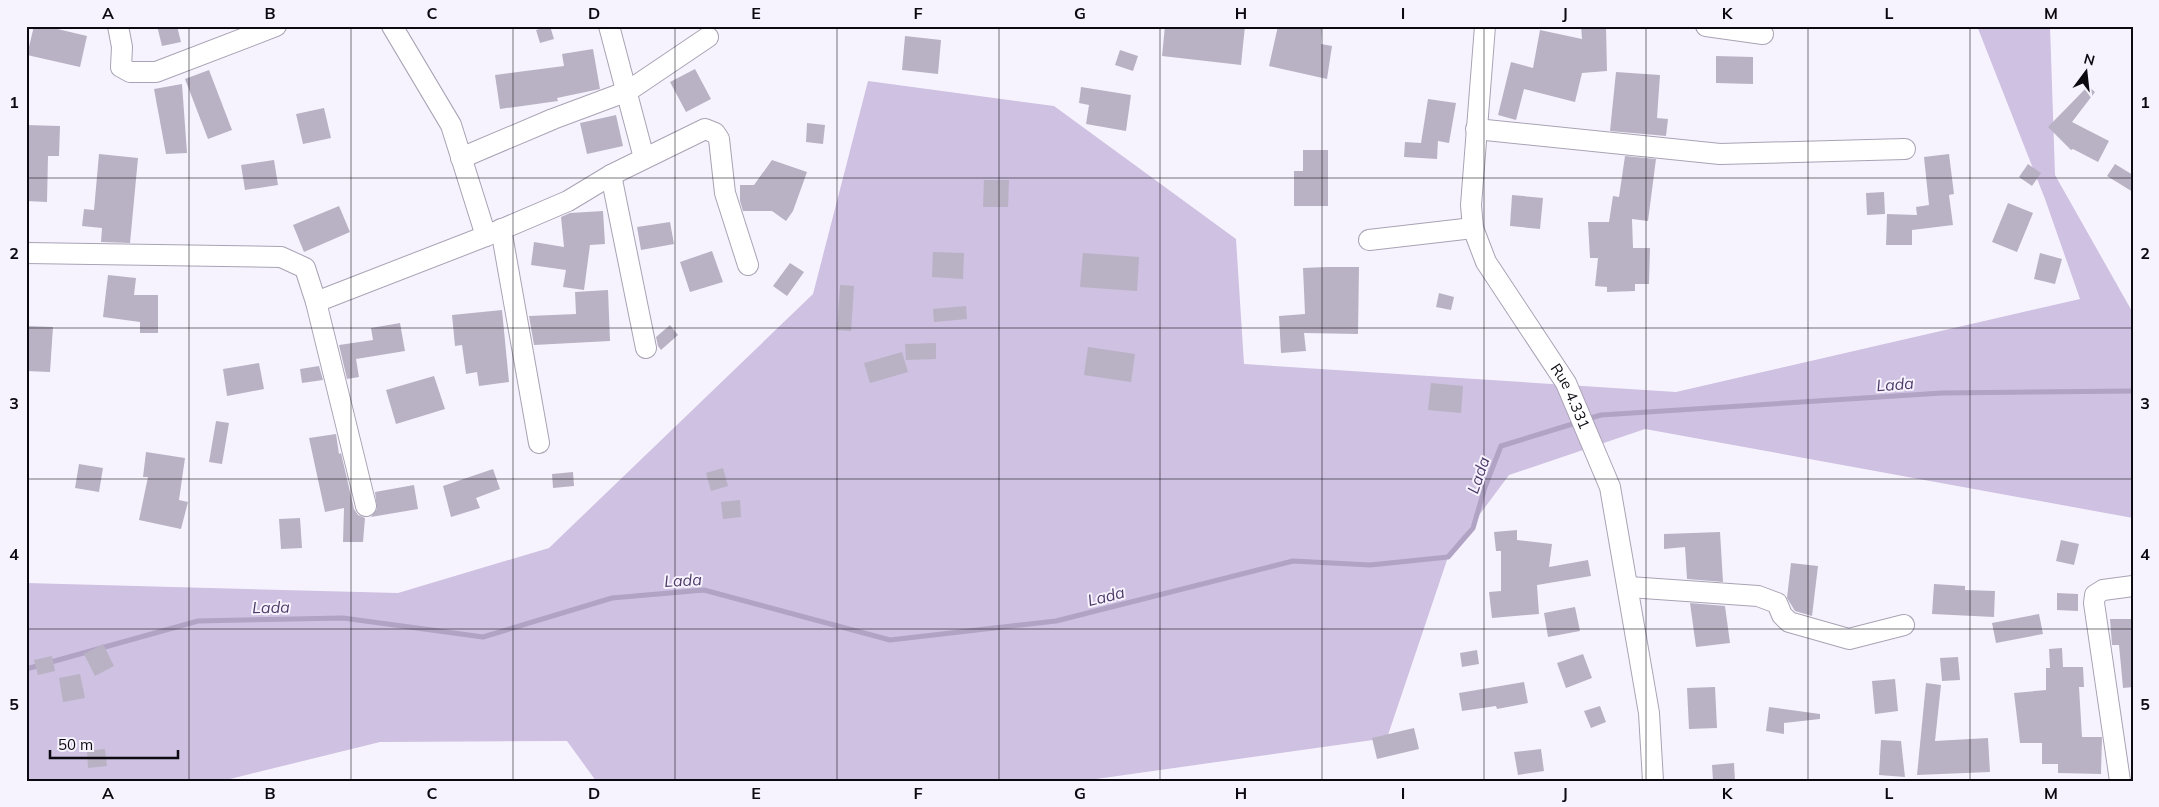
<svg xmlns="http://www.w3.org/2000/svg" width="2159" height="807" viewBox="0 0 2159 807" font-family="Mulish,sans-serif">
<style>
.green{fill:#cec1e1}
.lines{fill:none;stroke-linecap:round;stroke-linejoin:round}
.stream{stroke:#b0a3c4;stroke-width:5}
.building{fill:#b9b2c4}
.minor-casing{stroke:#a9a2b4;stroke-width:22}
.minor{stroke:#fff;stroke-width:20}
.grid{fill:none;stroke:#0c0a10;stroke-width:1;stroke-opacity:0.55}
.labels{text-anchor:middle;stroke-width:4;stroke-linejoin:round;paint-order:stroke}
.street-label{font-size:15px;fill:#0c0a10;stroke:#f7f3fe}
.water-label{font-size:16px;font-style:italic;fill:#4d3967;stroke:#f7f3fe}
.neatline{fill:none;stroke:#0c0a10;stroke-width:2}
.grid-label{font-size:16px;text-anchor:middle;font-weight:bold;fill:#0c0a10}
</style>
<rect width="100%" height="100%" fill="#f7f3fe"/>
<!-- green -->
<path class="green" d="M1977,26H2050L2055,175L2133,313V518L1645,429L1509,475L1448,557L1387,738L1082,781H596L567,741L380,742L222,781H26V583L398,593L549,548L813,294L868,81L1054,106L1236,239L1244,364L1676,392L2080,299L2045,199Z"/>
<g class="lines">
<!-- stream -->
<g class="stream">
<path d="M1587,419L1601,415L1942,393L2133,391"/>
<path d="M26,669L198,621L343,618L483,637L612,598L704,590L890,640L1056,621L1293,561L1370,565L1448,557L1473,528L1485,487L1501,446L1579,422"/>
</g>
</g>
<!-- building -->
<g class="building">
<path d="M34,26H45L87,36L80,67L27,55Z"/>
<path d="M157,26H177L181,42L162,46Z"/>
<path d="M550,26L554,39L540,43L536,30Z"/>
<path d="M1165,26H1245L1241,65L1162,56Z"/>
<path d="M1278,26H1322L1321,44L1332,46L1327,79L1269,66Z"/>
<path d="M1581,26H1606L1607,71L1582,73L1575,102L1524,89L1516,120L1498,115L1511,62L1533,68L1540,30L1582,39Z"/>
<path d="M905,36L941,40L938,74L902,70Z"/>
<path d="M593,49L600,89L557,98L558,101L500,109L495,75L564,66L562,54Z"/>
<path d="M1120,50L1138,56L1133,71L1115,65Z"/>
<path d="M1716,56L1753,57V84L1716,83Z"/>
<path d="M695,69L711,99L686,112L670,82Z"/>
<path d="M209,70L232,130L208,139L185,79Z"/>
<path d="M1616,72L1660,75L1657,118L1668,119L1666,136L1610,131Z"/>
<path d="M182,84L187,153L166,154L154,89Z"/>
<path d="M2088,86L2095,92L2072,122L2109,141L2098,162L2073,149L2071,150L2048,127Z"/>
<path d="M1081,87L1131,95L1126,131L1086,124L1089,105L1079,103Z"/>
<path d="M1428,99L1456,103L1449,143L1438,141L1437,159L1404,157L1405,142L1421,143Z"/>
<path d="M324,108L331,138L303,144L296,114Z"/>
<path d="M616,115L623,146L587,154L580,123Z"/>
<path d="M807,123L825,125L823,144L806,142Z"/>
<path d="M26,125L60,126L59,156H48L47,202L26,201Z"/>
<path d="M1303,150H1328V206H1294V171H1303Z"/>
<path d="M99,154L138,158L130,243L101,242L102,228L82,226L84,209L94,210Z"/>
<path d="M1949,154L1954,194L1949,195L1953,225L1912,230V245H1886L1887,214L1917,215L1916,207L1929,205L1924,157Z"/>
<path d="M1625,156L1656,159L1648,221L1632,219L1633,248H1650L1649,284H1635V291L1607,292V287L1595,286L1598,258H1590L1588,222H1609L1613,196L1619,197Z"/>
<path d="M274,160L278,185L245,190L241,165Z"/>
<path d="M772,160L807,172L793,211L786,221L772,211H743L740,201V185H754Z"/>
<path d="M2028,164L2041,173L2032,186L2019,177Z"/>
<path d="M2115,164L2133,175V192L2107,176Z"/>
<path d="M984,180H1009L1008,207H983Z"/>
<path d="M1884,192L1885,214L1867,215L1866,193Z"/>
<path d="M1512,195L1543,198L1540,229L1510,226Z"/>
<path d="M2008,203L2033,213L2017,252L1992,242Z"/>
<path d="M339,206L350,232L304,252L293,225Z"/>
<path d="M603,211L605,244L590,245L584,290L563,287L566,270L531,265L534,242L564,247L561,217L570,213Z"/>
<path d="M670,222L674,244L641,250L637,227Z"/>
<path d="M712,251L723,282L690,292L680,262Z"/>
<path d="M933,252L964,253L963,279L932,277Z"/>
<path d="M1083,253L1139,257L1137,291L1080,287Z"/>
<path d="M2040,253L2062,259L2055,284L2034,279Z"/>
<path d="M790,263L804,272L787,296L773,286Z"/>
<path d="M1327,267H1359L1358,334L1304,333L1306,351L1281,353L1279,316L1305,314L1303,268Z"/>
<path d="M108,275L136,278L134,295H158V333H140V322L103,317Z"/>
<path d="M840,285L854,286L851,331L837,330Z"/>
<path d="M608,290L610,341L534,345L529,316L576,314L575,292Z"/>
<path d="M1439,293L1454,297L1451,310L1436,307Z"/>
<path d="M966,306L967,319L934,322L933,309Z"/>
<path d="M502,310L509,382L479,386L477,372L466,374L462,345L455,346L452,315Z"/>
<path d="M400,323L405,351L356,359L359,377L347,379L339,345L373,340L371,328Z"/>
<path d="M670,325L678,335L661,350L658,346L656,337Z"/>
<path d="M26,326L53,327L50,372L26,371Z"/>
<path d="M936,343V359L906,360L905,344Z"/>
<path d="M1088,347L1135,354L1131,382L1084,375Z"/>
<path d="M902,352L908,372L870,383L864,363Z"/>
<path d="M259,363L264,389L227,396L223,369Z"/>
<path d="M319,366L323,380L302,383L300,369Z"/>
<path d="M434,376L445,409L396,424L386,390Z"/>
<path d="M1431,383L1463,386L1461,413L1428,410Z"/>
<path d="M216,421L229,423L222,464L209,462Z"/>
<path d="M336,434L339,454L341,453L354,509L358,515L365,518L363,542H343L344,508L325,512L309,438Z"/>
<path d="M146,452L185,458L179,500L188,502L181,529L139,520L148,477H143Z"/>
<path d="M79,464L103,468L99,492L75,488Z"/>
<path d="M723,468L728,486L711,491L706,473Z"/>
<path d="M493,469L500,489L476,498L480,508L451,517L443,486Z"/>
<path d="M573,472L574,486L553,488L552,474Z"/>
<path d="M414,485L418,509L371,517L377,509L375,492Z"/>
<path d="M740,500L741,517L723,519L721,502Z"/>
<path d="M300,518L302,548L281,549L279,519Z"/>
<path d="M1517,530V540L1552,544L1549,567L1588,560L1591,576L1537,585L1539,614L1492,618L1489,592L1501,591V551H1496L1494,532Z"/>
<path d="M1720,532L1723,582L1687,579L1685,547L1664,549V534Z"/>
<path d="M2061,540L2079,544L2074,565L2056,561Z"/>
<path d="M1791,563L1818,566L1812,616L1795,611L1787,598Z"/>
<path d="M1934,584L1965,586V590L1995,591L1994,617L1932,614Z"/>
<path d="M2057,593L2078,594V611L2057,610Z"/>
<path d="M1690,603L1725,606L1730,643L1696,647Z"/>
<path d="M1575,607L1580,631L1548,637L1544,613Z"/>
<path d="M2039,614L2043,634L1996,643L1992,623Z"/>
<path d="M2110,619H2133V687L2123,688L2119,645H2112Z"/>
<path d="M103,644L114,666L95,676L84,654Z"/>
<path d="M2062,648L2063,667H2083L2084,687H2079L2082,737H2102L2101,774L2058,773V764H2042V743H2020L2014,693L2046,690V668H2050L2049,649Z"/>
<path d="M1477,650L1479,664L1462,667L1460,653Z"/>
<path d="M1583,654L1592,678L1566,688L1557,663Z"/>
<path d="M52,656L55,671L38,675L34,660Z"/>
<path d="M1958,657L1960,680L1942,681L1940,658Z"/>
<path d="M80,674L85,698L63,702L59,678Z"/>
<path d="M1895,679L1898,711L1875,714L1872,681Z"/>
<path d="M1524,682L1528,703L1497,709L1496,706L1462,711L1459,693Z"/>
<path d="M1926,683L1941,685L1935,741L1988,738L1990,772L1917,775Z"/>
<path d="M1715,687L1717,728L1689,729L1687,688Z"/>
<path d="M1600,706L1606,722L1591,728L1584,711Z"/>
<path d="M1769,707L1820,714V719L1784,723V734L1766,731Z"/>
<path d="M1414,728L1419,749L1377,759L1372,738Z"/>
<path d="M1881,740L1901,741L1905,777L1879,775Z"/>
<path d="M105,749L107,766L88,768L87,751Z"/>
<path d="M1541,749L1544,771L1518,775L1514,752Z"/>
<path d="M1734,763L1735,781H1713L1712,765Z"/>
</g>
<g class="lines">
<defs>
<g id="minor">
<path d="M118,26L122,47L121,67L130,72H156L276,26"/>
<path d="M392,26L451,125L486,236"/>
<path d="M609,26L644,158"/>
<path id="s1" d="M1485,26L1471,205L1473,228L1486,262L1566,383L1610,487L1649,713L1653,781"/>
<path d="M1706,26L1763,34"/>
<path d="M1476,129L1720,154L1905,149"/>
<path d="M461,158L553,119L628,91L708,37"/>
<path d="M611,175L646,348"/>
<path d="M501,229L539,443"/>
<path d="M1369,240L1473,228"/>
<path d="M26,253L281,257L305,268L316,302L366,506"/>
<path d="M316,302L486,236L568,201L611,175L705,129L715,133L719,139L725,193L748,265"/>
<path d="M1629,587L1758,596L1777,603L1782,615L1789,622L1849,639L1904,625"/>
<path d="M2120,781L2094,603L2095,595L2103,590L2133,586"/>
</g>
</defs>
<!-- minor casing -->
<use href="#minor" class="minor-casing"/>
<!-- minor -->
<use href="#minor" class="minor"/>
</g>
<!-- grid -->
<path class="grid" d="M189,26V781M351,26V781M513,26V781M675,26V781M837,26V781M999,26V781M1160,26V781M1322,26V781M1484,26V781M1646,26V781M1808,26V781M1970,26V781M26,178H2133M26,328H2133M26,479H2133M26,629H2133"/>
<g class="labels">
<!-- street labels -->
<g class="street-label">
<text dy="5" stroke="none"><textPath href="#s1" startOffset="398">Rue 4.331</textPath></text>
</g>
<!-- water labels -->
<g class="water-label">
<text transform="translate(1895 384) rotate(-4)" y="6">Lada</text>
<text transform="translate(1478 475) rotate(-71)" y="6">Lada</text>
<text transform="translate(683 580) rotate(-3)" y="6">Lada</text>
<text transform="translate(1106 596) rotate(-14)" y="6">Lada</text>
<text transform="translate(271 607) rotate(-1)" y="6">Lada</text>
</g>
</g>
<!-- border -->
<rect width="2159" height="807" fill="none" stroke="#f7f3fe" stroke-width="55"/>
<!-- north arrow -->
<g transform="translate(2086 72) rotate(15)" stroke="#f7f3fe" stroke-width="4" paint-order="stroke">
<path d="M0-4L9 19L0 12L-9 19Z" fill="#0c0a10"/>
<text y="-8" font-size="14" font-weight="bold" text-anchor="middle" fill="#0c0a10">N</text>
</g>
<!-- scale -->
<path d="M50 750v8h128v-8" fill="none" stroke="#0c0a10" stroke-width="2.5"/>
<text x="58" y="750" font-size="15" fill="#0c0a10" stroke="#f7f3fe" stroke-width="4" paint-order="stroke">50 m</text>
<rect x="28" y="28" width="2104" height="752" class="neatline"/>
<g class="grid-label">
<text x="108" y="19">A</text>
<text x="270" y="19">B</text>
<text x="432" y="19">C</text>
<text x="594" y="19">D</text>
<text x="756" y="19">E</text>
<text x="918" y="19">F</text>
<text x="1080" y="19">G</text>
<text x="1241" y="19">H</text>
<text x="1403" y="19">I</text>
<text x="1565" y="19">J</text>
<text x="1727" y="19">K</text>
<text x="1889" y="19">L</text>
<text x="2051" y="19">M</text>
<text x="14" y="108">1</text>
<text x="2145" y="108">1</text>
<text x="14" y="259">2</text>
<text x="2145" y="259">2</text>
<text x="14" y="409">3</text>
<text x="2145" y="409">3</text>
<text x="14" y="560">4</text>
<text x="2145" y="560">4</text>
<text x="14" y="710">5</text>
<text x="2145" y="710">5</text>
<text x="108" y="799">A</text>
<text x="270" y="799">B</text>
<text x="432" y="799">C</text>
<text x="594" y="799">D</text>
<text x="756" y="799">E</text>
<text x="918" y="799">F</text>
<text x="1080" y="799">G</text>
<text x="1241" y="799">H</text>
<text x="1403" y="799">I</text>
<text x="1565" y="799">J</text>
<text x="1727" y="799">K</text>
<text x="1889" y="799">L</text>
<text x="2051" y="799">M</text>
</g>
</svg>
